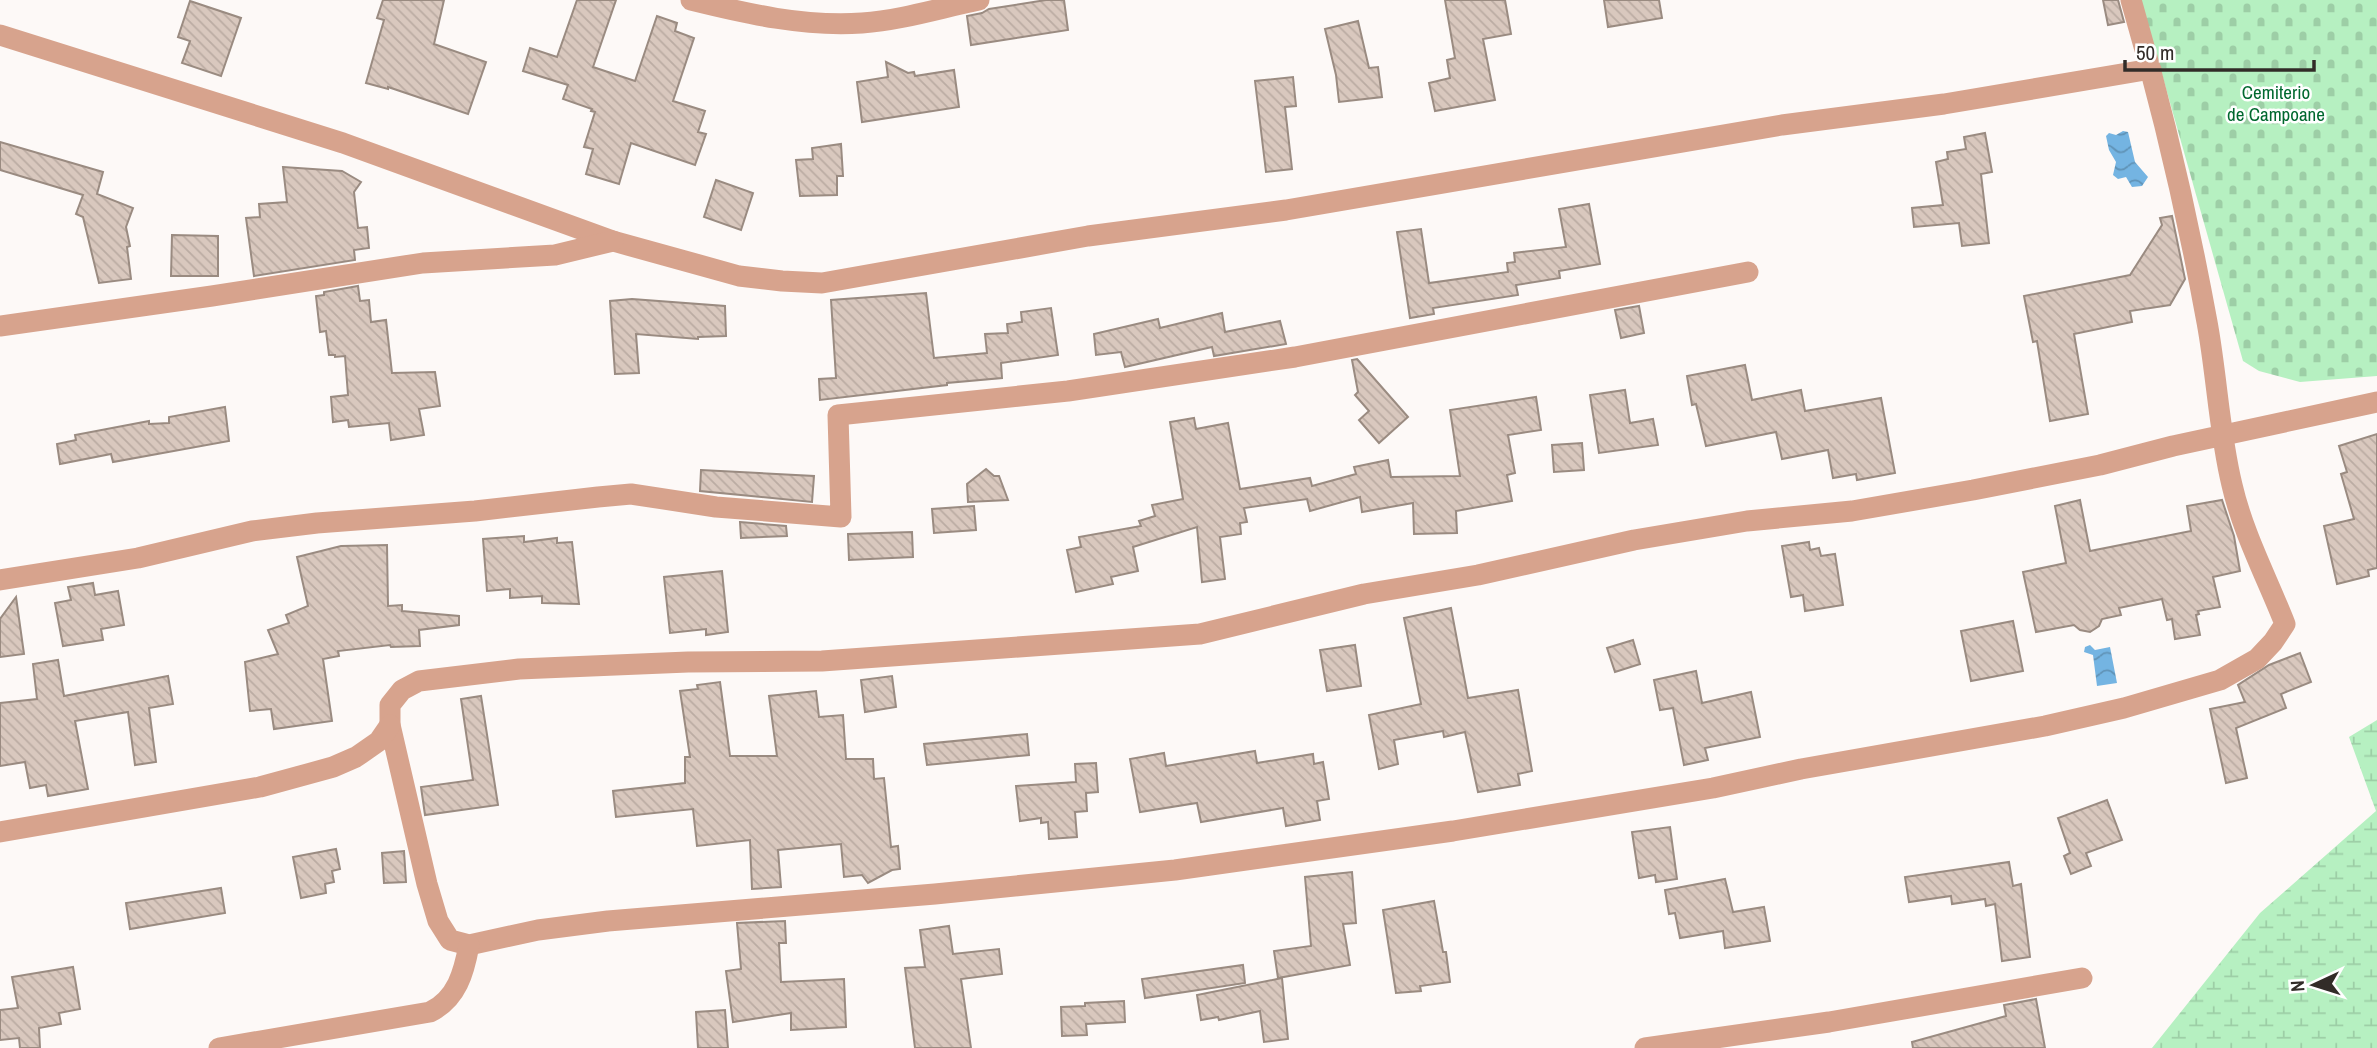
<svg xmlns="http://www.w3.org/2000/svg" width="2377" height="1048" viewBox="0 0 2377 1048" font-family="'Archivo Narrow',sans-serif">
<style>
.wetland{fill:url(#wetland-marsh)}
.cemetery{fill:url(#cemetery-stones)}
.water{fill:url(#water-waves)}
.building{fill:url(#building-back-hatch);stroke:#9a8b81;stroke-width:2}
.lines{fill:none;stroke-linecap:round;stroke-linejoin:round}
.minor{stroke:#d7a38d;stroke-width:21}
.labels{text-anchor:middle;stroke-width:5;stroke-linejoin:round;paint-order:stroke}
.park-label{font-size:19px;fill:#00682e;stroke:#fff}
</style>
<defs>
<pattern id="wetland-marsh" width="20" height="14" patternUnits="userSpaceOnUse" patternTransform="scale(1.75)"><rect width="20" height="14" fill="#b6f0c1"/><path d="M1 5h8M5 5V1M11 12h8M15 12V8" fill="none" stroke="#9dcea6"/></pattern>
<pattern id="cemetery-stones" width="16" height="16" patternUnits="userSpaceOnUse" patternTransform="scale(1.75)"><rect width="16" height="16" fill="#b6f0c1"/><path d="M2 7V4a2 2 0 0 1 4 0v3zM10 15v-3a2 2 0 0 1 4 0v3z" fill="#9dcea6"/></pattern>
<pattern id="water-waves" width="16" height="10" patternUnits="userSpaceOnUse" patternTransform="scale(1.75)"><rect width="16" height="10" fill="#74b4e2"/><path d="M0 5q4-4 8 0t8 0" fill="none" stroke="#6093b7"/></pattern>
<pattern id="building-back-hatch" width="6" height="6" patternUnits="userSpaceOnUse" patternTransform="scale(1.75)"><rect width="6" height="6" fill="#d9c8be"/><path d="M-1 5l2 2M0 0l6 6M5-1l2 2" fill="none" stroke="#bbaca3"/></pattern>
</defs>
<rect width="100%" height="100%" fill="#fdf9f7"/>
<!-- wetland -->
<path class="wetland" d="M2377,720V1048H2152L2260,913L2376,811L2349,737Z"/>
<!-- cemetery -->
<path class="cemetery" d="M2141,0H2377V376L2300,382L2259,371L2243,361Z"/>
<!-- water -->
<g class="water">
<path d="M2123,131L2128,132L2135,162L2148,177L2142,186L2132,187L2126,177L2118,179L2113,175L2116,162L2109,150L2106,136L2109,133L2116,135Z"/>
<path d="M2090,645L2095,650L2110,647L2117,683L2097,686L2093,655L2084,652L2085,647Z"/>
</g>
<!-- building -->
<g class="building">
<path d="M383,0H444L434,44L486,62L468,114L388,87V89L366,83L384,20L377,18Z"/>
<path d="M577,0H616L593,67L635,81L657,16L677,23L675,31L694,38L673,101L705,111L698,132L706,134L695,165L631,143L619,184L586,174L593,149L584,147L595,112L591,111L592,109L563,99L568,85L523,71L530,48L557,57Z"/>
<path d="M1046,0H1064L1068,30L971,45L967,16L982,13L989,9Z"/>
<path d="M1445,0H1505L1511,34L1483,39L1495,100L1435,111L1429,83L1450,78L1447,60L1455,58Z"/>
<path d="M1604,0H1659L1662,18L1608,27Z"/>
<path d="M2103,0H2118L2124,22L2108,25Z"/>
<path d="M190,1L241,18L221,76L182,63L190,41L178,37Z"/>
<path d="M1358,21L1369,68L1378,67L1382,97L1339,102L1336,75L1325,29Z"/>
<path d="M886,62L908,73L914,72L915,76L954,70L959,107L862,122L857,82L888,77Z"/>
<path d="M1293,77L1296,106L1285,107L1292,169L1266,172L1255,81Z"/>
<path d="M1985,133L1992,172L1981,174L1989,243L1962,246L1959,223L1914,227L1912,208L1943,205L1936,162L1948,159L1947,152L1966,149L1964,137Z"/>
<path d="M0,142L103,172L97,194L133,208L126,227L130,246L127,247L131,279L99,283L83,217L76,214L83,195L0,170Z"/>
<path d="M841,144L843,176H837V195L800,196L796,160L813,159L812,148Z"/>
<path d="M283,167L342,171L361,182L354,192L358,228L367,227L369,248L354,250L355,260L254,276L246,218L260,217L259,204L287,202Z"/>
<path d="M716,180L753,193L741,230L704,217Z"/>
<path d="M1589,204L1600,264L1559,271L1560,278L1516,285L1518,295L1433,308L1434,314L1410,318L1397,232L1421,229L1429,283L1508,272L1507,263L1515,262L1514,253L1566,247L1559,209Z"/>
<path d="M2172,216L2185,279L2170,305L2130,311L2132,322L2074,334L2088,414L2050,421L2037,341L2033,342L2024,296L2130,275L2162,225L2160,218Z"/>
<path d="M172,235L218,236V276H171Z"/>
<path d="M358,286L360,301L369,300L371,322L386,320L392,373L435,372L440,406L419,409L424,435L391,440L389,423L349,427L348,420L333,422L331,397L348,395L345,356L335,357V355H329L326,331L320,332L316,296L324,295V292Z"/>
<path d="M926,293L934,358L987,353L985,334L1008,333L1007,324L1022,322L1021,312L1051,308L1058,355L1001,363L1002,378L947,383V385L820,400L819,379L836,378L831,300Z"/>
<path d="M632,299L725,306L726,336L698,337V339L636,334L639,373L615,374L610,301Z"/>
<path d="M1639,306L1644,333L1621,338L1615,310Z"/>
<path d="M1222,313L1225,332L1280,321L1286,344L1214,356L1212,347L1125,367L1121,352L1096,355L1094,334L1158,319L1160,328Z"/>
<path d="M1357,359L1408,417L1379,443L1359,420L1369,411L1355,395L1358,392L1352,360Z"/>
<path d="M1745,365L1752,400L1801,390L1805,411L1881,398L1895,473L1857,480L1856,474L1833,478L1828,450L1782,459L1776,432L1706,446L1696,404L1692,405L1687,376Z"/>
<path d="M1625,390L1630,423L1653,419L1658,445L1599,453L1590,395Z"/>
<path d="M1536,397L1541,430L1508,435L1515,473L1507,475L1512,501L1456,511L1457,533L1414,534L1413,503L1362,512L1360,497L1310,511L1307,499L1244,508L1247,522L1240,523L1241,534L1220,537L1225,579L1202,582L1197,527L1133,547L1138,571L1111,577L1113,584L1076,592L1067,550L1081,547L1079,537L1141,526L1139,521L1155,516L1152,505L1183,499L1170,422L1194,418L1196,429L1228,423L1240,489L1310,478L1312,486L1356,474L1354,467L1388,460L1391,477L1460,476L1450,410Z"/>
<path d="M225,407L229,441L113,462L111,454L60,464L57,444L76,440L75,435L149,421V424L169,423V417Z"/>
<path d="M2377,434V568L2368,570L2369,576L2337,584L2324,526L2354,519L2341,474L2347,472L2339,446Z"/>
<path d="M1582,443L1584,470L1554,472L1552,445Z"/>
<path d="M986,469L994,476H999L1008,500L968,502L967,484Z"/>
<path d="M701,470L814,476L812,502L700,491Z"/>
<path d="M2080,500L2090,551L2191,531L2187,506L2222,500L2234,536L2240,571L2213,577L2220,607L2198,611L2199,614L2196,615L2200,635L2175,639L2172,619L2167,620L2162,599L2119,608L2121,615L2102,619L2099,626L2090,632L2080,630L2074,625L2036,632L2023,572L2066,563L2055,506Z"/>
<path d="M974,506L976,530L934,533L932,509Z"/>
<path d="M740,522L786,526L787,536L741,538Z"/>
<path d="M912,532L913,557L849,560L848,534Z"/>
<path d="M524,536V542L557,538V543L572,542L579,604L542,603V596L510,598V589L487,591L483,539Z"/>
<path d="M1809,542L1810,550L1819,548L1821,556L1835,554L1843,605L1805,611L1803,595L1791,597L1782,546Z"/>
<path d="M387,545L388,606L402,605V611L459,616V625L419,630L420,646L391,647L390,645L338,651L339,656L323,659L332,721L274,729L271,709L250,711L245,662L278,654L268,630L289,623L286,615L308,606L297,557L341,546Z"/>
<path d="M722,571L728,632L706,635V629L670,633L664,577Z"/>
<path d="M93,583L95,595L118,591L124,625L101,629L103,640L63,646L55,603L71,600L68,587Z"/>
<path d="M16,597L24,654L0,657V619Z"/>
<path d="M1451,608L1468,698L1518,690L1532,771L1518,774L1520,785L1478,792L1465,732L1444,737L1443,731L1394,740L1398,764L1379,769L1369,715L1421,704L1404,618Z"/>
<path d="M2013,621L2023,671L1971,681L1961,631Z"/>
<path d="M1633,640L1640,664L1615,672L1607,648Z"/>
<path d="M1355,645L1361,686L1327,691L1320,650Z"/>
<path d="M2300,653L2311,682L2281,694L2286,708L2236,728L2247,778L2226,783L2210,709L2245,702L2238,685L2269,665Z"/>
<path d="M58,660L64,696L168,676L173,704L149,708L156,762L135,765L128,712L75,721L88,789L48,796L46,785L30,788L25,762L0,766V703L37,699L33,664Z"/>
<path d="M1696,671L1702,703L1751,692L1760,737L1705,748L1708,760L1684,765L1673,708L1660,710L1654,680Z"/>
<path d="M892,676L896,707L865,712L861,680Z"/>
<path d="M720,682L730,756H777L769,696L816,691L819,717L843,715L846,759H873L874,779L884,778L891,847L898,846L900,869L892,870L868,883L862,875L844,877L841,844L778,850L781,887L752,889L750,840L697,846L693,809L616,817L613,791L685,783V757H690L680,691L698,689L697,685Z"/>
<path d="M481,696L498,805L425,815L421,787L473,780L461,699Z"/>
<path d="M1027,734L1029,755L927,765L924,744Z"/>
<path d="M1255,751L1257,763L1313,754L1314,764L1323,762L1329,799L1317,801L1320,820L1286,826L1283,808L1201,822L1197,803L1140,812L1130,759L1164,753L1166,766Z"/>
<path d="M1096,763L1098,792L1086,793L1087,811L1075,812L1077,837L1049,839L1048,822L1041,823V818L1020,821L1016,786L1076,782L1075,764Z"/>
<path d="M2107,800L2122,840L2086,853L2091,866L2071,874L2064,856L2070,853L2058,818Z"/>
<path d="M1670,827L1677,879L1656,882L1655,875L1639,878L1632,832Z"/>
<path d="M336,849L340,869L332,871L334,882L325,884L326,893L301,898L293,857Z"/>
<path d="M404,851L406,882L384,883L382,853Z"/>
<path d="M2009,862L2013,886L2021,884L2030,957L2002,961L1995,904L1986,906L1985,899L1952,904L1951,896L1909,902L1905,877Z"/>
<path d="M1352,872L1356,923L1343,924L1350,965L1278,978L1274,951L1311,946L1305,877Z"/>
<path d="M1725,879L1733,912L1764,907L1770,941L1725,948L1723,931L1680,938L1675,913L1669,914L1665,890Z"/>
<path d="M221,888L225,913L130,929L126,903Z"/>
<path d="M1434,901L1443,952H1446L1450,982L1420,986L1421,991L1396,993L1383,910Z"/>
<path d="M785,921L786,943H779L781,982L844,979L846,1027L791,1030V1013L733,1022L726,971L741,969L737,923Z"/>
<path d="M949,926L953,954L999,949L1002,974L961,979L971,1048H915L905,968L925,967L920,930Z"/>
<path d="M1243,965L1245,983L1145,998L1142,979Z"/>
<path d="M73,967L80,1009L59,1013L61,1024L39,1028L40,1048H20L19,1038L0,1040V1010L18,1008L12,977Z"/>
<path d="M1282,978L1288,1039L1264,1042L1260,1011L1219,1020L1218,1017L1201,1020L1197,995Z"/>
<path d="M2036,999L2045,1048H1913L1912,1042L2006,1016L2004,1005Z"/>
<path d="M1124,1001L1125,1022L1086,1024L1087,1035L1062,1036L1061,1007L1085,1006V1003Z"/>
<path d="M725,1010L728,1048H698L696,1012Z"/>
</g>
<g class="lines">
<!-- minor -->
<g class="minor">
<path d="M691,0C748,14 804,27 862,23C902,20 940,8 979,0"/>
<path d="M2131,0C2162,106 2187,213 2207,322C2217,376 2219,432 2232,485C2243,533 2267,578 2285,624L2273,642L2257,659L2220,680L2124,708L2045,726L1801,769L1713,788L1453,831L1175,870L935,894L608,921L538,930L469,945L450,940L438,921L427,884L390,725V705L402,690L419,681L519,669L688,662L822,661L1200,634L1364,594L1478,575L1634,540L1747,521L1852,511L1973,490L2100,465L2173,446L2377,402"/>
<path d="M0,35L343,143L613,241L739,276L782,281L822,283L1088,236L1286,210L1782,125L1944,104L2151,69"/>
<path d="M0,326L212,296L423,263L555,255L613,241"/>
<path d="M0,580L138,558L252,531L317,523L475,511L598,497L631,494L716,507L841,517L838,415L1068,391L1295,357L1748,272"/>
<path d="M0,832L260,787L333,767L356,757L379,741L390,725"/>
<path d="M219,1048L430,1012C457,999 464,972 469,945"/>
<path d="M1645,1048L1829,1022L2082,978"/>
</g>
</g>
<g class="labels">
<!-- park labels -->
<g class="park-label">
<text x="2276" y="99">Cemiterio<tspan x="2276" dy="22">de Campoane</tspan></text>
</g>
</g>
<!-- north arrow -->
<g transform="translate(2314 985) rotate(266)" stroke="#ffffff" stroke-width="5" paint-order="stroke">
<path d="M0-5L12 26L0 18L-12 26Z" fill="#322c28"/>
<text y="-10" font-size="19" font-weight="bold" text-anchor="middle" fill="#322c28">N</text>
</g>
<!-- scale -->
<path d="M2125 60v10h189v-10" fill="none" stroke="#322c28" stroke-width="3.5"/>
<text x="2136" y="60" font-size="21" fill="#322c28" stroke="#ffffff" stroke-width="5" paint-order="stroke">50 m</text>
</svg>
